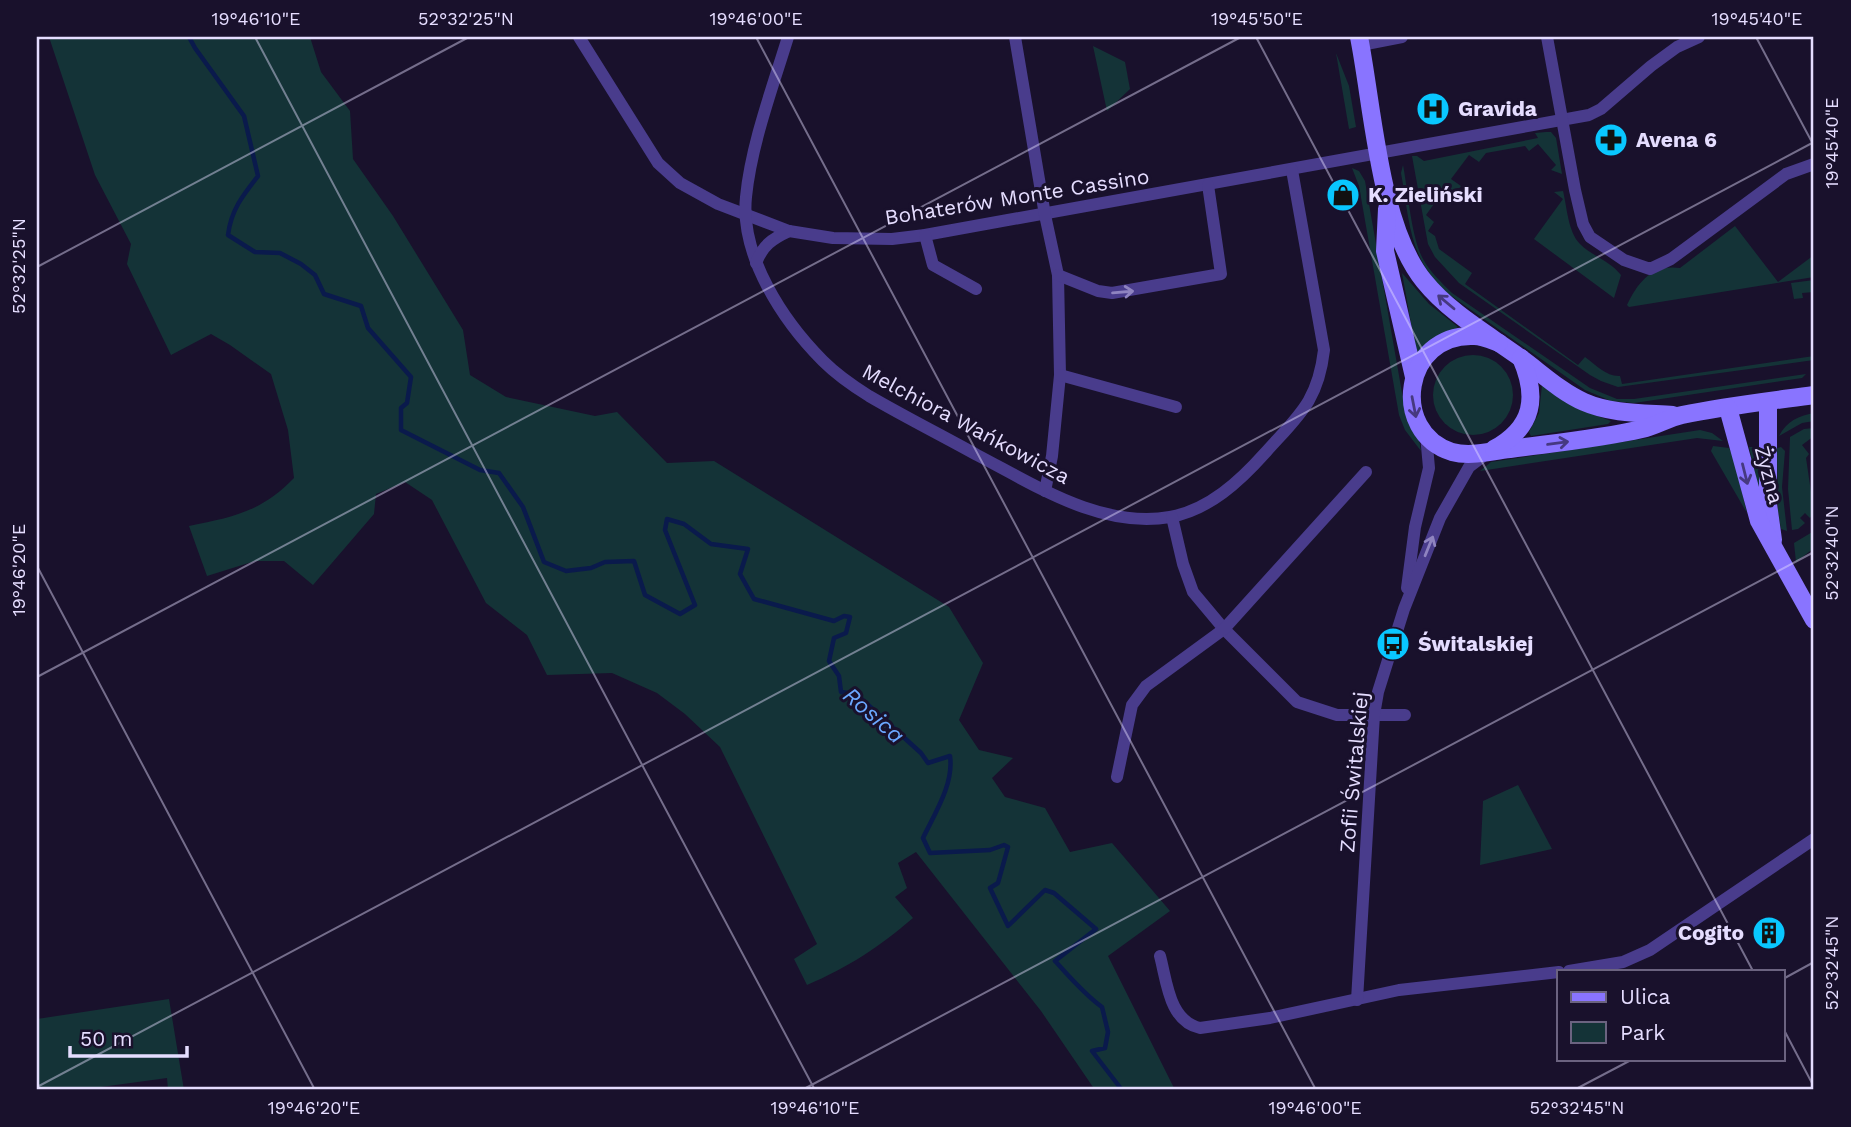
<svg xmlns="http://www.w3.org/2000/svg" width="1851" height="1127" viewBox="0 0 1851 1127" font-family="'Work Sans',sans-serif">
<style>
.green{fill:#143337}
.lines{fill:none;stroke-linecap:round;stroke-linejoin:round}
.stream{stroke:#0a1a4c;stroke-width:4.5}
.street{stroke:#493c8c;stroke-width:12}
.secondary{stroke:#8974ff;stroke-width:18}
.oneway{stroke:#8f84c0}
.oneway2{stroke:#463980}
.ticks{fill:none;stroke:#e5ddff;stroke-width:2;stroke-opacity:0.45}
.labels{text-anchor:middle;stroke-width:6;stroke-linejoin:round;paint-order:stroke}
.poi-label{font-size:21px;font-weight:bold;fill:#e5ddff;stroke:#19112c;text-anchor:start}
.street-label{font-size:21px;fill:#e5ddff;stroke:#19112c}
.water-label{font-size:23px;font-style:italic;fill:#6ba8ff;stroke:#19112c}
.neatline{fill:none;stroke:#e5ddff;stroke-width:2.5}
.ticks-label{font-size:18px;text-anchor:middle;fill:#e5ddff}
</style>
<rect width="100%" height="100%" fill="#19112c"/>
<!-- green -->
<g class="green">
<path d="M49,37H310L321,72L350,111L353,159L393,216L463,330L470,375L506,397L595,416L617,412L667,463L714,461L949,607L983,663L959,720L979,750L1013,758L992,778L1005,797L1045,808L1070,852L1112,843L1170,911L1108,956L1175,1090H1095L1041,1011L916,852L898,863L907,888L895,897L913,918C879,947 849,967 807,985L794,959L817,944L720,747L685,714L657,693L612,673L547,675L527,635L486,603L432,500L405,482L376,494L374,514L313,585L284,561H255L207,576L189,526C233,517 261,512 294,478L288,430L271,374L230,345L211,334L171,355L127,264L131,244L95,175Z"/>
<path d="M1093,46L1125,62L1130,89L1107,111Z"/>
<path d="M1336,53L1349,86L1356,127L1349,129Z"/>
<path d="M1546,132H1551L1556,138L1562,174L1551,170L1556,165L1538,144L1529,151L1525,146L1486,153L1479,162L1469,155L1451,179L1461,186L1448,203L1439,197L1426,215L1434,222L1428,231L1435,236L1439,249L1472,273L1465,284L1578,365L1585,357C1596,365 1607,377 1620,376L1622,384L1814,356V360L1618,387L1601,381L1590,375L1459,283L1435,257L1428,244L1412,156H1417L1424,161L1538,138L1535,133Z"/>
<path d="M1403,165C1408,191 1411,237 1423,259C1430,272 1441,282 1452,293L1590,388L1617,399H1634L1806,374L1802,378L1634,403L1611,401L1585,390L1447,293C1408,257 1410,222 1401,173Z"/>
<path d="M1352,168L1359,171L1365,181L1405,410L1419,439L1421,451L1405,430L1399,415L1359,186Z"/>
<path d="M1563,191C1567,207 1568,232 1580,244C1592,256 1610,261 1621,275L1614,298L1534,239L1563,199L1554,192Z"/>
<path d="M1735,226L1778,282L1814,255V277L1629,307L1627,305C1638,282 1652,264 1680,268Z"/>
<path d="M1402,273L1429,304L1458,327L1419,354L1416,351Z"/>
<path d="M1814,280V292L1802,293L1803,298L1794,299L1791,283Z"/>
<circle cx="1473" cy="395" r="40"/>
<path d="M1542,385L1576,408L1611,421L1608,424L1531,436L1529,432L1539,413Z"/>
<path d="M1814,413V421L1802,423L1779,436C1787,421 1798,416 1814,413Z"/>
<path d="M1814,428V436L1802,445L1809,454L1806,458L1814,512L1810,518L1805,513L1800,518L1805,523L1798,529L1792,530L1788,489L1790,437L1804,429Z"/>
<path d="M1700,430L1712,433L1723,441L1697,438L1480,471L1491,462Z"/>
<path d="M1713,446L1729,448L1733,456L1747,513L1711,451Z"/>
<path d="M1749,447H1760L1759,491Z"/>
<path d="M1781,447L1785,451L1782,487L1787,531L1781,529L1778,511L1777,448Z"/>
<path d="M1814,531V548L1796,562L1794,543Z"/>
<path d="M1518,785L1552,849L1480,865L1483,801Z"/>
<path d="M169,999L184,1090H168L167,1078L79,1090L37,1089V1019Z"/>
</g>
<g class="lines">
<!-- stream -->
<path class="stream" d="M189,37L195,48L244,116L258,176C243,195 231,210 228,235L255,252L280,253L301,264L315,275L324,294L361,306L368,328L411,377L407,403L401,408V430L480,470L499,473L523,507L544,562L566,571L591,568L605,562L634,561L645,595L680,614L695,605L665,530L667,519L684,524L711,544L748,549L740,574L754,599L834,621L844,616L850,617L846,633L834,638L829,661L839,676L841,692L856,694L921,753L928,763L950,756C954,784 935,813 923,838L930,853L990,850L1004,845L1008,847L998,883L990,888L1008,926L1045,890L1054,893L1096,929L1055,961C1070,977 1084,994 1102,1007L1108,1032L1105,1048L1092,1051L1122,1090"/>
<!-- street -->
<g class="street">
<path d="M579,37L658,163L680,183L718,204L789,231L833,238L892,239L925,235L1589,115L1601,109L1651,66L1677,47L1699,37"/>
<path d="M788,37C773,86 751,145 746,197C740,256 783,321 823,361C837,375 853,386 869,396C905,417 941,435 977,455C1035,485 1101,529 1170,517C1209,510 1240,481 1265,453C1298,416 1318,402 1324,350L1292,170"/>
<path d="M1015,37L1045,215L1058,275L1060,375L1052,456L1045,491"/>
<path d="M1547,37L1575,190L1583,224L1590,237L1624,260L1650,269L1671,259L1786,174L1814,164"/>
<path d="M1361,45L1402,37"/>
<path d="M925,235L933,265L976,289"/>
<path d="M756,263C763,245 772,239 789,231"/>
<path d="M1058,275L1098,291L1112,293L1221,274L1208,185"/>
<path d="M1060,375L1176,407"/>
<path d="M1172,517L1183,564L1193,592L1224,629L1297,702L1337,715H1405"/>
<path d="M1407,588L1415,527L1429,468L1426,435"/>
<path d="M1117,777L1132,705L1146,686L1224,629L1366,472"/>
<path d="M1160,956C1167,982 1169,1021 1200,1028L1270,1018L1399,990L1559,972"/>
<path d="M1569,971L1623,962L1650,950L1814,839"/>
<path d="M1357,1000L1374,715L1378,692L1404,609L1440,518L1469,467L1486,454"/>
</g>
<!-- secondary -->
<g class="secondary">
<path d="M1359,37C1373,107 1379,226 1424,281C1448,311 1484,332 1515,354C1537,369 1559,391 1584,402C1611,414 1644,413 1673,415"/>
<path d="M1387,209L1385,251L1414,377"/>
<path d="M1499,343C1491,340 1482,336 1474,336C1403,333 1389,432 1452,452C1471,457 1490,451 1510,449C1554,443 1598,439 1642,429C1656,426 1668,418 1682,415C1726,406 1770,401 1814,395"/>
<path d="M1768,402V504L1773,540"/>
<path d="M1728,408L1759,521L1814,620"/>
<path d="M1494,449C1534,427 1538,397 1521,358"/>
</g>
</g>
<!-- one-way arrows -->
<defs><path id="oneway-shaft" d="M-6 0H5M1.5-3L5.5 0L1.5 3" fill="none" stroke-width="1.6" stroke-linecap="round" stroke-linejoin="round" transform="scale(1.75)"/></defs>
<g class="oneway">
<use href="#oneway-shaft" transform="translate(1123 292) rotate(-5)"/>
<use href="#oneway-shaft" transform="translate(1429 546) rotate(-68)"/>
</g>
<g class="oneway2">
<use href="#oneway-shaft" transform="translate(1446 302) rotate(-140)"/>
<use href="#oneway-shaft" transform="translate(1414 407) rotate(79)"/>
<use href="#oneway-shaft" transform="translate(1558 443) rotate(-8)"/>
<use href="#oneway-shaft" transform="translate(1745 474) rotate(76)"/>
</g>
<!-- ticks -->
<path class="ticks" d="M255,37L815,1090M756,37L1316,1090M1256,37L1753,971M1756,37L1814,146M37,267L469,37M37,566L315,1090M37,677L1241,37M1783,979L1814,962M1783,1028L1814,1087M37,1087L1814,142M802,1090L1814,552M1574,1090L1633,1059"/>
<!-- icons -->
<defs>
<symbol id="hospital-disc" viewBox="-11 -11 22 22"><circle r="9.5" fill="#09c7ff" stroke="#19112c"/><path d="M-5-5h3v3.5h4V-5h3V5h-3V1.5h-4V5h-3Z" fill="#111"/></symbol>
<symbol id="pharmacy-disc" viewBox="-11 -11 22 22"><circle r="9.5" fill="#09c7ff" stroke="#19112c"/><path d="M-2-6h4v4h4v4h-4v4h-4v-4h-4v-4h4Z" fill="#111"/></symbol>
<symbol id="shop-disc" viewBox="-11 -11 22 22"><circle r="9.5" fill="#09c7ff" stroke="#19112c"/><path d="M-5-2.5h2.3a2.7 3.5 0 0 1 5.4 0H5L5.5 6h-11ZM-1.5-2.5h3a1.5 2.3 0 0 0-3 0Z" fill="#111"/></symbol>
<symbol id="bus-disc" viewBox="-11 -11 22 22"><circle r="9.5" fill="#09c7ff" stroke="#19112c"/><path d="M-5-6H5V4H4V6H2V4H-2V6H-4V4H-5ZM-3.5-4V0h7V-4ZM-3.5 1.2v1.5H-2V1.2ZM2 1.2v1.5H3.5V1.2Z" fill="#111"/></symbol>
<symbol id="building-disc" viewBox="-11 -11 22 22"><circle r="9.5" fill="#09c7ff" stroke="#19112c"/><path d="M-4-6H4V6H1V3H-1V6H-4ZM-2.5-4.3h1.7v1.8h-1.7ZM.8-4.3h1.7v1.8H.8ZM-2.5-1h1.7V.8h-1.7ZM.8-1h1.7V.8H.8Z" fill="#111"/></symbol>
</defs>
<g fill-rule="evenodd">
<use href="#hospital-disc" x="1414" y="90" width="38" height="38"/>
<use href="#pharmacy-disc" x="1592" y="121" width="38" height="38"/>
<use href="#shop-disc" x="1324" y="176" width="38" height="38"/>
<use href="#bus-disc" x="1374" y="625" width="38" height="38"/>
<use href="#building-disc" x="1750" y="914" width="38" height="38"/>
</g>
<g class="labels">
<!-- poi labels -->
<g class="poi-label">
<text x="1458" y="116">Gravida</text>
<text x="1636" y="147">Avena 6</text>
<text x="1368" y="202">K. Zieliński</text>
<text x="1418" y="651">Świtalskiej</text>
<text x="1744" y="940" text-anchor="end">Cogito</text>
</g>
<!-- street labels -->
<g class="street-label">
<text transform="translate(1017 197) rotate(-9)" y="7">Bohaterów Monte Cassino</text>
<text transform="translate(966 424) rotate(28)" y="7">Melchiora Wańkowicza</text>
<text transform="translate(1769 475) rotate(75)" y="7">Żyzna</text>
<text transform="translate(1354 772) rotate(-85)" y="7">Zofii Świtalskiej</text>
</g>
<!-- water labels -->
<g class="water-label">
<text transform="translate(874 715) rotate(41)" y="8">Rosica</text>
</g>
</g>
<!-- border -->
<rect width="1851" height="1127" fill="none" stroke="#19112c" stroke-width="77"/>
<!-- legend -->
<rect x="1557" y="970" width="228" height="91" fill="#19112c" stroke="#6b6380" stroke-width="2"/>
<rect x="1571" y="992" width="35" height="10" fill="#8974ff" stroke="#6b6380" stroke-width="2"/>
<text x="1620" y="1004" font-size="21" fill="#e5ddff">Ulica</text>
<rect x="1571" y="1022" width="35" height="21" fill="#143337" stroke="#6b6380" stroke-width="2"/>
<text x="1620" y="1040" font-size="21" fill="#e5ddff">Park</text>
<!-- scale -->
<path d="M70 1046v10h117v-10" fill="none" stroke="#e5ddff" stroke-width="3.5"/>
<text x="80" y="1046" font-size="21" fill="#e5ddff" stroke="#19112c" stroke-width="5" paint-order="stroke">50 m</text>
<rect x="38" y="38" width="1774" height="1050" class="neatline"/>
<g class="ticks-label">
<text x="256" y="25">19°46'10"E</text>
<text x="466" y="25">52°32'25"N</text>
<text x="756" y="25">19°46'00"E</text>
<text x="1257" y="25">19°45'50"E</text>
<text x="1757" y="25">19°45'40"E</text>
<text transform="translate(1832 143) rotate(-90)" y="6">19°45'40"E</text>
<text transform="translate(19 266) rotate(-90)" y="6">52°32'25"N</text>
<text transform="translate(1832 553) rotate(-90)" y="6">52°32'40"N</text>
<text transform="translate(19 570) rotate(-90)" y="6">19°46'20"E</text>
<text transform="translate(1832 963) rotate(-90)" y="6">52°32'45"N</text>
<text x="314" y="1114">19°46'20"E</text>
<text x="815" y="1114">19°46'10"E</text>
<text x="1315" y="1114">19°46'00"E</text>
<text x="1577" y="1114">52°32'45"N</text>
</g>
</svg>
